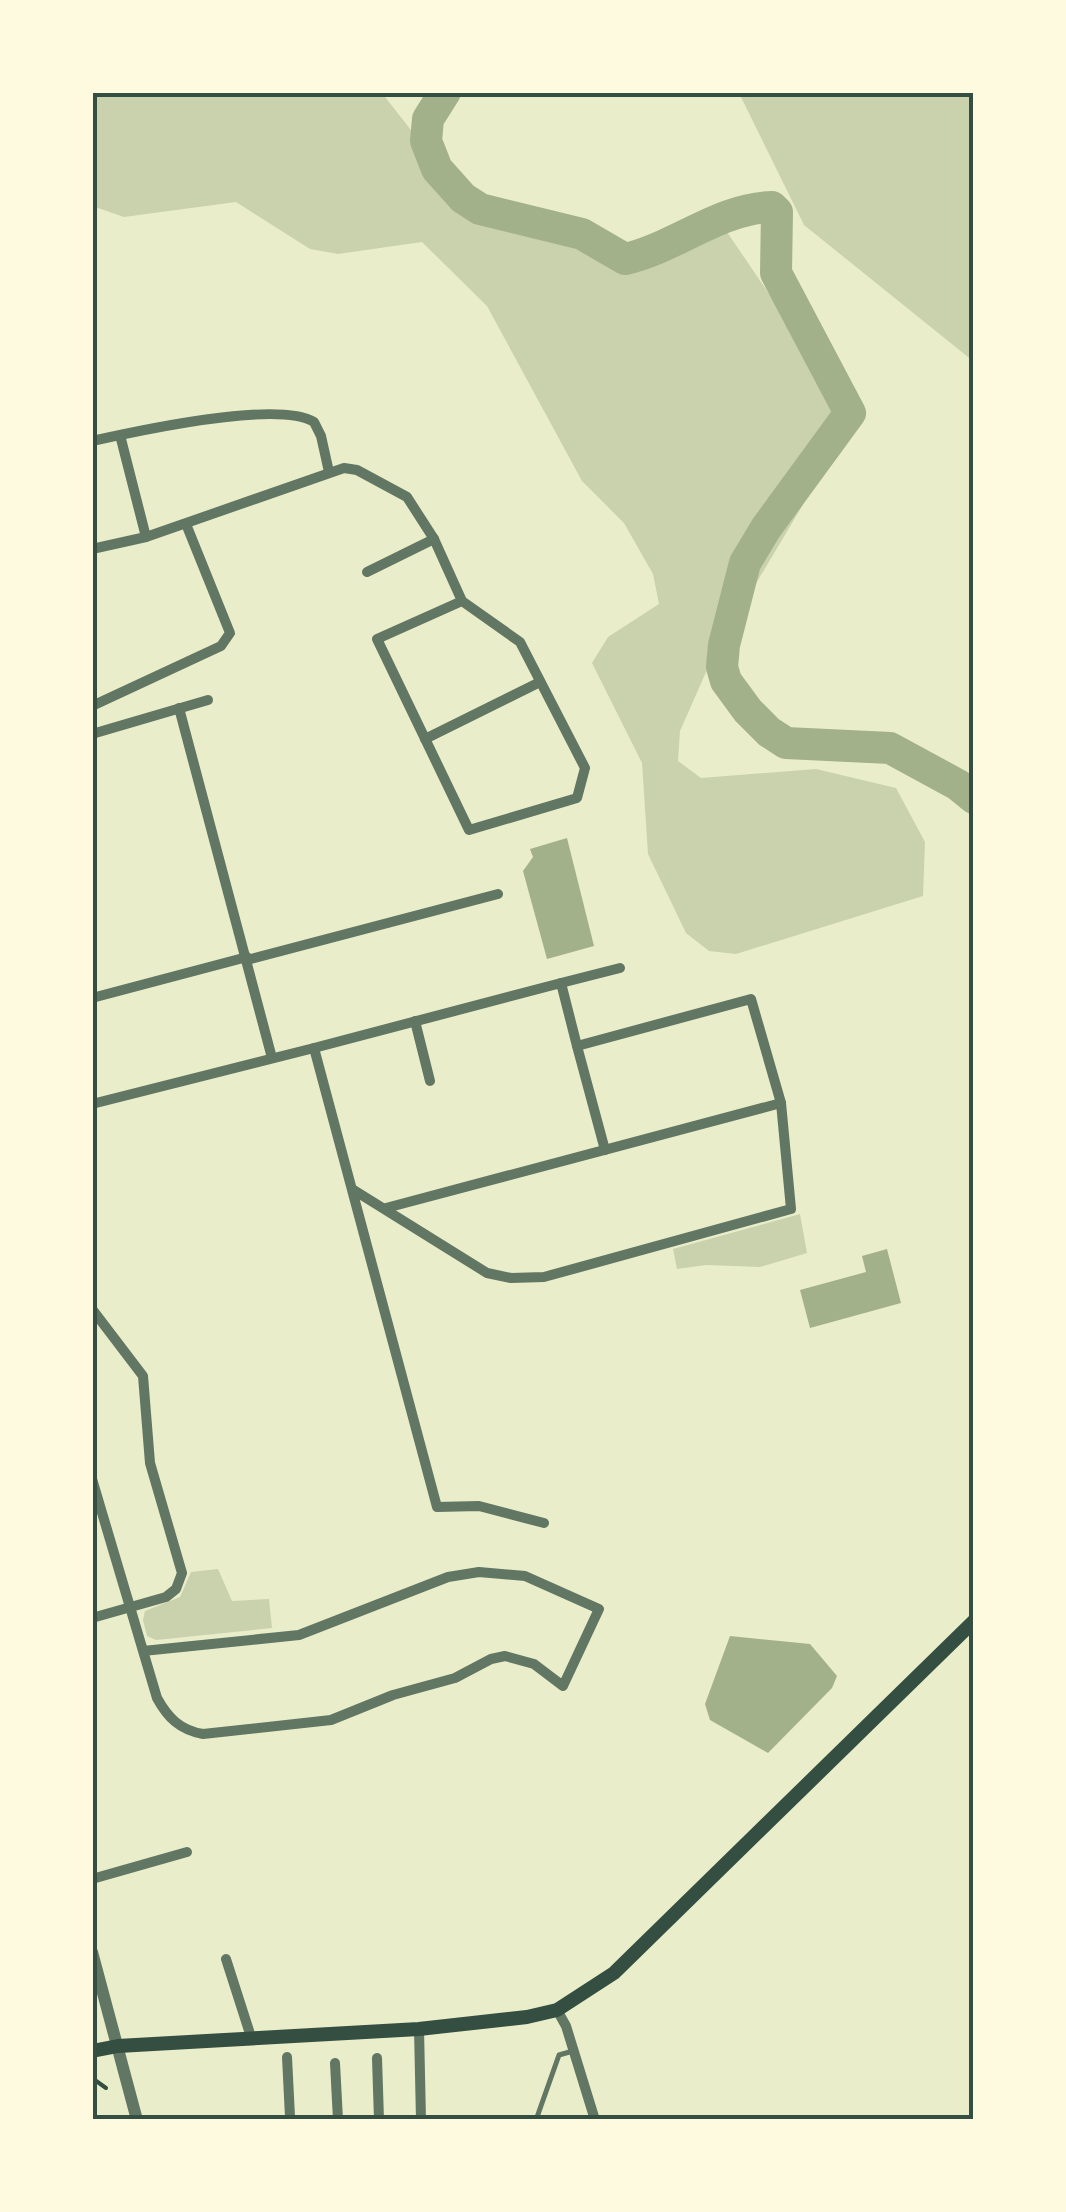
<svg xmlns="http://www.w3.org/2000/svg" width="1066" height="2212" viewBox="0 0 1066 2212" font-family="'IBM Plex Sans',sans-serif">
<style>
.green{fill:#cad2ad}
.water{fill:#a3b18a}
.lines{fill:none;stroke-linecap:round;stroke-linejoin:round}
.river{stroke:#a3b18a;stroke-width:32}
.path{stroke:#344e41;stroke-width:4}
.service{stroke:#617663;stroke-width:5}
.minor{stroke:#617663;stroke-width:10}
.tertiary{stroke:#617663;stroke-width:12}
.secondary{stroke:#344e41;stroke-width:14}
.neatline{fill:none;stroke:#344e41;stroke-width:4}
</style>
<rect width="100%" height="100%" fill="#e9edc9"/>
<!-- green -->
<g class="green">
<path d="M382,93L453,184L614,248L727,232L854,419L714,654L680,731L678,761L701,778L816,769L896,788L925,842L923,896L736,954L709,951L686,933L648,854L642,763L592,663L608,637L659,604L653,574L624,523L582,481L487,306L422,242L338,254L310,249L236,202L124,217L98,208L93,209V93Z"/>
<path d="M739,93H973V361L804,225Z"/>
<path d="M800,1214L807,1253L760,1267L706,1265L677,1269L673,1249Z"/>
<path d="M218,1569L232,1601L269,1599L272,1628L156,1640L147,1636L143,1620L145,1611L180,1597L191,1572Z"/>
</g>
<!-- water -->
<g class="water">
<path d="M567,838L594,946L547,959L523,871L533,857L530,849Z"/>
<path d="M887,1249L901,1303L810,1328L800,1290L866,1272L862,1256Z"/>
<path d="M730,1636L810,1644L837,1676L832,1688L768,1753L710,1720L705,1704Z"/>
</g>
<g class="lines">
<!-- river -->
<path class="river" d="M445,92L428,119L426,141L437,169L463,198L480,209L582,234L625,259C675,248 719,208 772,207L777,212L776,273L850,413L766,528L745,563L724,645L722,667L726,681L748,711L769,732L786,743L890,748L958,785L974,798"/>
<!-- path -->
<path class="path" d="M92,2078L106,2088"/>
<!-- service -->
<path class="service" d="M536,2120L559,2055L573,2051"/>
<!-- minor -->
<g class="minor">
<path d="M120,435L146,537"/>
<path d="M92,441C137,431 277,400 314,422L321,436L329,472"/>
<path d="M92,549L146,537L344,468L357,470L407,497L434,539L462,601L520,642L585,768L577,798L469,830L377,639L462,601"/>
<path d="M367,572L434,539"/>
<path d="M92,706L221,646L230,633L186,524"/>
<path d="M179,708L272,1058"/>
<path d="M92,734L208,700"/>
<path d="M425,739L540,682"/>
<path d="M247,960L498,894"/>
<path d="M561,983L620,968"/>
<path d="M92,998L247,957"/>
<path d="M415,1021L430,1081"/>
<path d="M577,1046L605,1150"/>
<path d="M92,1104L314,1048"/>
<path d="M352,1189L487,1273L511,1278L544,1277L791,1209L781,1103L751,999L577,1046L561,983L314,1048L437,1507L479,1506L544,1523"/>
<path d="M386,1208L781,1103"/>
<path d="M92,1309L143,1376L150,1463L182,1573L176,1589L166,1597L92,1618"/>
<path d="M92,1479L157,1698C168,1718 180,1730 203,1734L331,1720L393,1695L455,1678L491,1659L505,1656L534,1664L563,1686L599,1609L525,1576L479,1572L448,1577L299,1635L143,1651"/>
<path d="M92,1879L187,1852"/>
<path d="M226,1959L252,2040"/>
<path d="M557,2010L566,2026L595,2120"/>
<path d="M419,2029L421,2120"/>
<path d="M287,2057L290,2117"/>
<path d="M377,2058L379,2120"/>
<path d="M335,2063L338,2120"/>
<path d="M224,2120H290"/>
</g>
<!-- tertiary -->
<path class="tertiary" d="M92,1952L137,2120"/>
<!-- secondary -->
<path class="secondary" d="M92,2051L118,2046L419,2029L527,2017L557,2010L614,1973L974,1621"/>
</g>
<!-- border -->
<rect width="1066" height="2212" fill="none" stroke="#fefae0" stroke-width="190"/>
<rect x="95" y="95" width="876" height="2022" class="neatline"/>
</svg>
